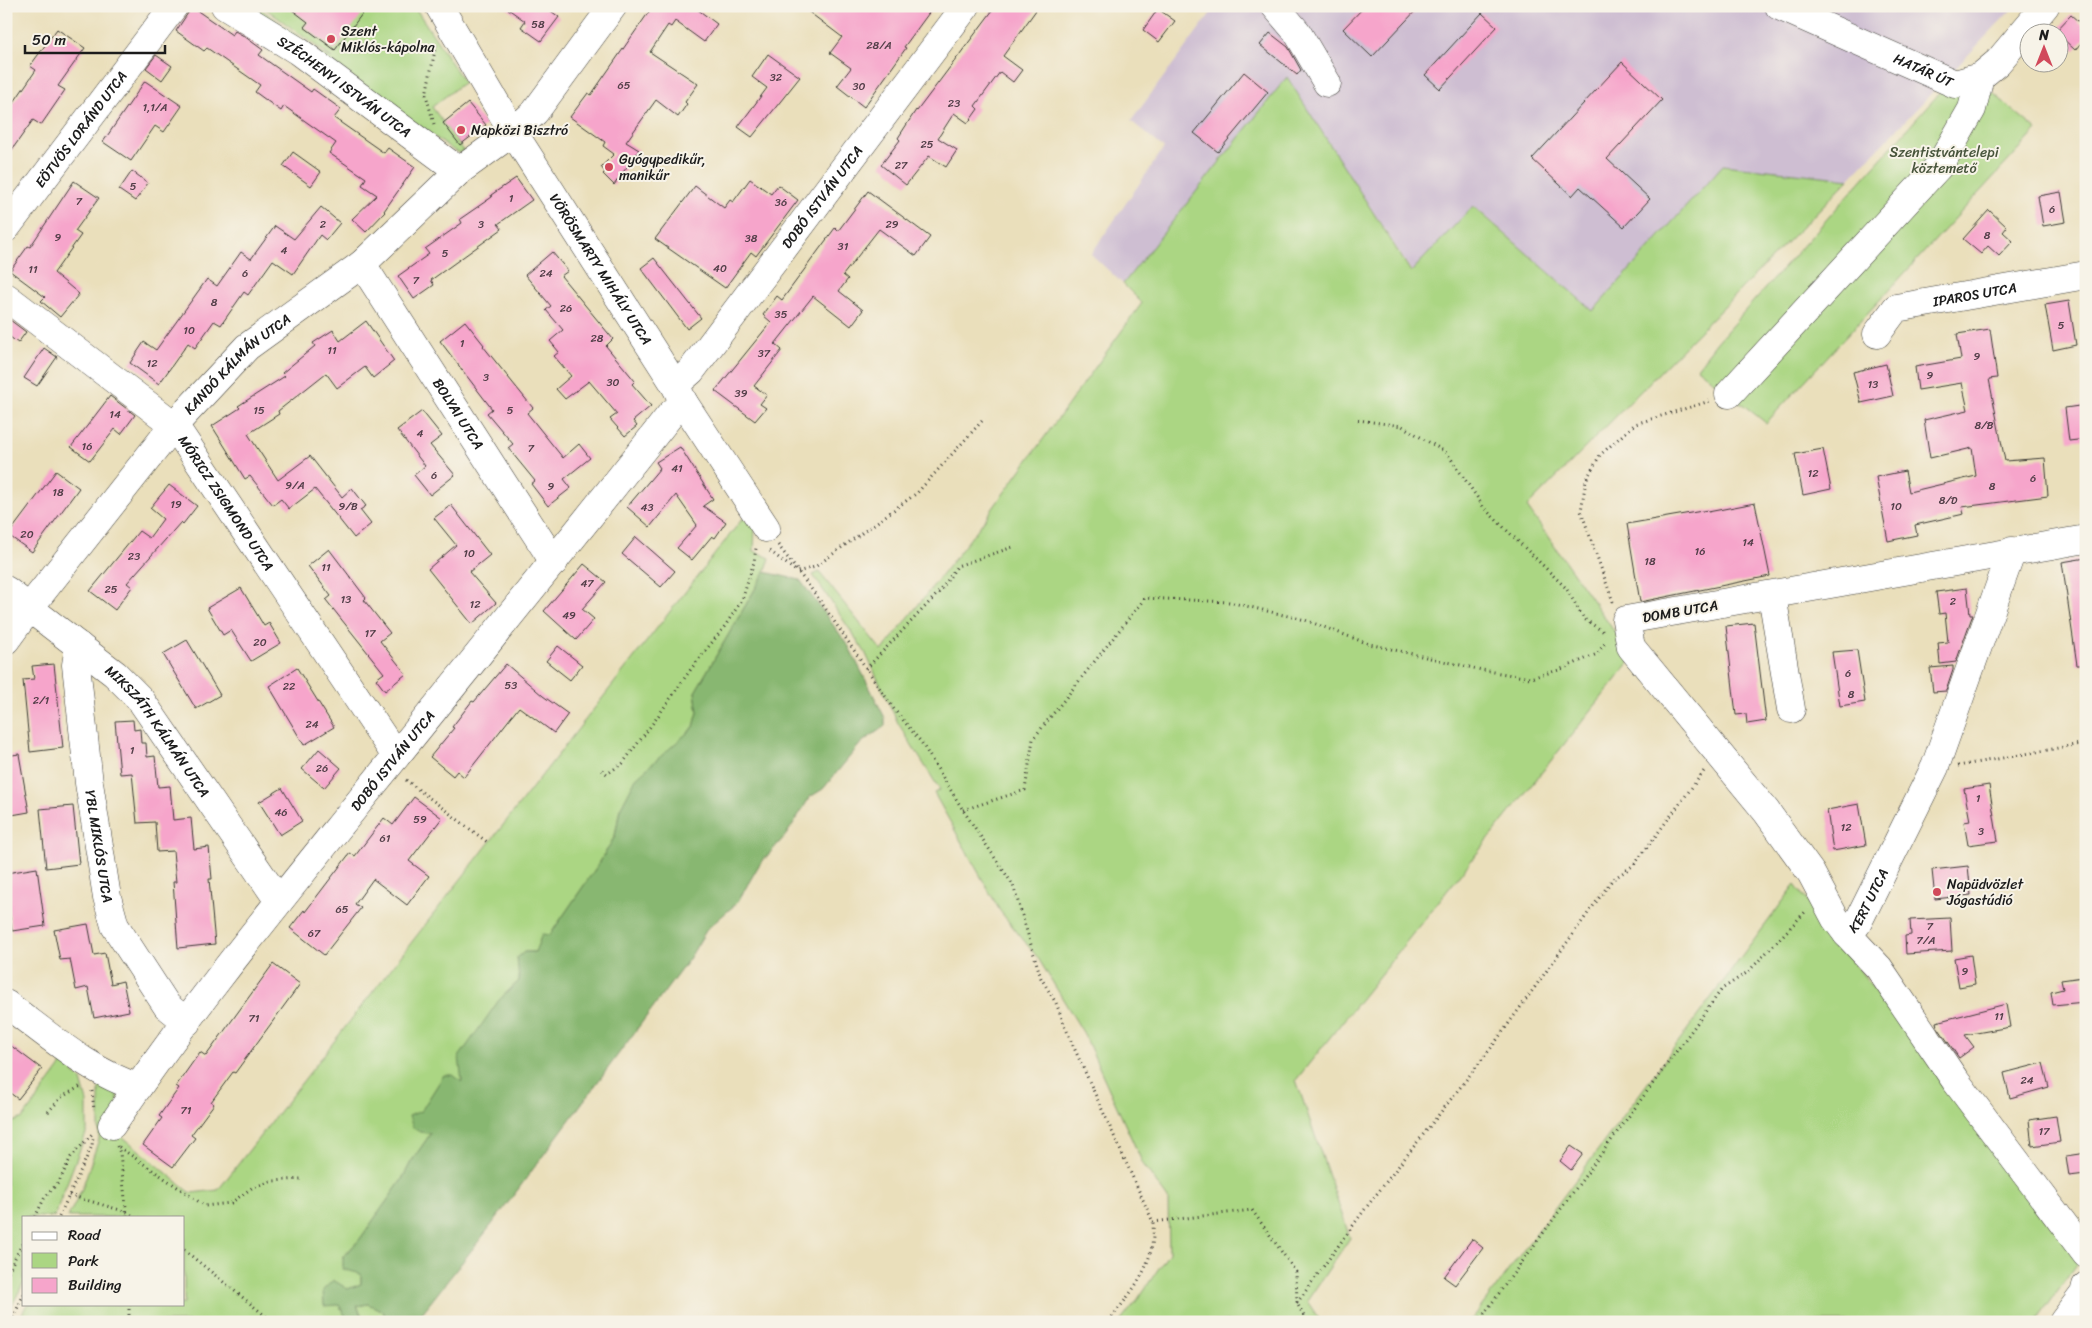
<svg xmlns="http://www.w3.org/2000/svg" width="2092" height="1328" viewBox="0 0 2092 1328" font-family="Sriracha,sans-serif">
<style>
.industrial{fill:#cebed2}
.green{fill:#abd683;stroke:#647950}
.forest{fill:#88b771;stroke:#526a46}
.building{fill:#f6a5cb}
.lines{fill:none;stroke-linecap:round;stroke-linejoin:round}
.minor-casing{stroke:#3b3934;stroke-width:29}
.path{stroke:#3b3934;stroke-width:3;stroke-dasharray:1 4;stroke-linecap:butt}
.minor{stroke:#fff;stroke-width:28}
.poi-dot{fill:#d1495b;stroke:#f7f3e8;stroke-width:2}
.labels{text-anchor:middle;stroke-width:4;stroke-linejoin:round;paint-order:stroke}
.number-label{font-size:11px;fill:#523e48}
.poi-label{font-size:14px;fill:#1c1c1c;stroke:#f7f3e8;text-anchor:start}
.street-label{font-size:14px;fill:#1c1c1c;stroke:#f7f3e8}
.park-label{font-size:14px;fill:#47543b;stroke:#f7f3e8}
</style>
<rect width="100%" height="100%" fill="#f7f3e8"/>
<filter id="ink" filterUnits="userSpaceOnUse"><feTurbulence type="fractalNoise" baseFrequency=".02" numOctaves="2"/><feDisplacementMap in="SourceGraphic" scale="10" xChannelSelector="R" yChannelSelector="G"/><feConvolveMatrix kernelMatrix="1 2 1 2 8 2 1 2 1" color-interpolation-filters="sRGB"/></filter>
<filter id="wash" filterUnits="userSpaceOnUse"><feTurbulence type="fractalNoise" baseFrequency=".0096" numOctaves="4" result="noise"/><feDisplacementMap in="SourceGraphic" scale="20" xChannelSelector="R" yChannelSelector="G"/><feGaussianBlur stdDeviation="1.12" result="paint"/><feColorMatrix in="noise" values="0 0 0 0 0 0 0 0 0 0 0 0 0 0 0 0 0 1.4 0 .05"/><feComposite in="paint" operator="in"/></filter>
<g filter="url(#wash)">
<rect width="100%" height="100%" fill="#eadfbb"/>
<!-- industrial -->
<path class="industrial" d="M1216,6H2015L1849,179L1723,165L1593,311L1474,206L1412,272L1287,77L1123,284L1091,254L1164,148L1131,121Z"/>
<!-- green -->
<g class="green">
<path d="M250,6H257L320,53L332,58L262,6H414L464,82L432,107L464,151L460,153L453,150Z"/>
<path d="M1287,77L1411,272L1473,206L1593,311L1723,165L1849,179L1527,507L1633,658L1296,1080L1350,1238L1307,1301L1321,1322H1120L1138,1299L1169,1253L1168,1199L1143,1164L1084,1034L1038,958L1000,911L934,793L940,790L898,723L865,652L813,575L819,572L882,651L980,526L1142,303L1123,284Z"/>
<path d="M1944,88L1974,103L1988,89L2037,130L1766,423L1697,368L1717,342Z"/>
<path d="M743,518L755,527L754,551L770,558L765,572L695,692L698,712L694,727L669,750L620,809L615,836L600,862L550,935L535,952H524L519,981L499,1000L462,1083L444,1075L421,1112L431,1133L411,1162L401,1181L360,1239L343,1257L361,1274V1284L348,1289L339,1305L349,1322H18L27,1304H184V1217H68L82,1189L99,1139V1088L103,1083H117L120,1134L123,1137L191,1193L218,1190Z"/>
<path d="M1795,885L2080,1260L2036,1322H1470Z"/>
<path d="M64,1062L81,1080L87,1102V1131L54,1217H24V1282L6,1317V1125L23,1118Z"/>
<path d="M368,1304L383,1311L387,1322H365L357,1306Z"/>
</g>
<!-- forest -->
<path class="forest" d="M765,572L800,580L848,645L885,718V726L861,743L823,789L810,797L786,835L759,865L737,903L707,929L689,959L493,1223L415,1322H387L383,1311L368,1304L357,1306L365,1322H349L339,1305L324,1306L323,1290L333,1280L348,1289L361,1284V1274L343,1269V1257L360,1239L401,1181L411,1162L431,1133L420,1132L413,1128L409,1116L421,1111L444,1075H453L462,1082L459,1057L499,1000L519,981L517,958L524,952H535L542,934L550,935L600,862L615,836L620,809L636,778L694,727L698,712L695,692Z"/>
<g id="blocks">
<!-- building -->
<g class="building">
<path d="M287,6H368L335,50L304,27L308,22Z"/>
<path d="M504,6H544L559,17L541,41L521,27L525,21Z"/>
<path d="M653,6H693L717,24L704,42L675,21L671,27L668,25L650,52L698,84L685,102L687,104L678,117L656,100L626,142L639,150L614,185L603,174L605,172L601,167L614,154L603,146L605,142L570,117L588,93L591,95Z"/>
<path d="M801,6H934L904,47L906,48L864,107L837,86L851,68L830,53L842,37Z"/>
<path d="M996,6H1039L1003,56L1022,70L1013,82L1000,72L975,106L978,109L968,123L954,113L938,138L957,150L946,167L929,156L906,185L881,165L900,140L898,138L916,110L917,111Z"/>
<path d="M1365,6H1420L1372,57L1343,29Z"/>
<path d="M192,7L232,35L235,31L244,36L263,50L259,55L311,92L313,89L341,109L334,118L384,153L388,148L415,167L384,211L385,212L366,232L352,219L377,195L362,185L366,178L329,153L336,143L284,106L281,111L255,92L260,85L207,48L204,51L176,31Z"/>
<path d="M1158,9L1175,21L1159,42L1143,30Z"/>
<path d="M1482,13L1497,27L1440,89L1425,75Z"/>
<path d="M2071,15L2086,28V37L2075,50L2060,36V32H2055Z"/>
<path d="M57,29L85,48L58,86L65,90L41,125L33,120L6,158V102L12,105L36,70L30,66Z"/>
<path d="M1270,33L1288,47L1301,70L1297,75L1260,45Z"/>
<path d="M768,54L800,77L752,137L738,127L767,88L752,77Z"/>
<path d="M156,55L172,66L162,80L146,68Z"/>
<path d="M1622,62L1662,100L1607,159L1650,199L1624,227L1580,187L1572,196L1532,159Z"/>
<path d="M1244,72L1268,92L1218,152L1194,133Z"/>
<path d="M145,81L182,106L164,132L155,126L131,161L103,142Z"/>
<path d="M468,103L486,125L460,145L443,123Z"/>
<path d="M293,152L321,172L311,186L283,166Z"/>
<path d="M132,171L148,183L135,201L119,190Z"/>
<path d="M516,178L532,200L498,224L502,229L431,280L434,285L414,299L398,276L429,254L425,249L462,223L460,219L492,197L491,195Z"/>
<path d="M750,179L771,194L778,185L798,200L756,256L751,252L725,288L655,239L695,186L724,208L730,200L733,202Z"/>
<path d="M74,181L99,198L75,231L81,235L54,273L79,294L60,317L41,301L45,297L10,271L28,246L30,247Z"/>
<path d="M868,191L930,237L916,256L879,229L843,275L848,279L839,291L863,310L851,326L813,296L775,344L782,350L754,386L767,395L760,404L766,408L755,421L715,391L771,322L763,315L777,296L782,300L835,228L838,231Z"/>
<path d="M2061,192L2066,222L2043,226L2038,196Z"/>
<path d="M321,207L340,223L326,240L320,235L293,274L273,260L248,295L244,292L221,325L214,321L195,348L188,343L159,384L130,363L144,342L156,350L207,279L217,286L241,252L251,259L275,226L294,239Z"/>
<path d="M1989,210L2007,227L2003,232L2013,241L1999,256L1988,246L1981,254L1963,239Z"/>
<path d="M552,252L568,271L561,276L613,339L606,346L635,381L632,384L651,406L633,421L637,426L625,436L610,419L617,414L589,381L565,399L556,389L571,376L554,356L559,352L550,341L563,330L546,310L551,306L525,275Z"/>
<path d="M654,258L701,318L687,329L641,268Z"/>
<path d="M2069,301L2076,345L2053,350L2045,305Z"/>
<path d="M6,317L26,332L18,343L6,334Z"/>
<path d="M366,321L394,361L373,378L365,367L337,388L326,373L278,411L279,414L248,434L278,480L310,456L342,497L352,488L366,506L360,510L371,524L354,538L315,489L289,509L281,499L273,505L250,476L245,479L212,426L240,408L238,406L285,376L282,373L315,346L313,343L333,330L340,341Z"/>
<path d="M465,321L484,345L483,346L533,408L527,413L563,458L579,444L590,458L564,479L571,488L548,506L531,484L535,481L508,448L513,444L487,413L492,409L440,341Z"/>
<path d="M1990,329L1997,378L1989,379L2005,461L2045,458L2048,496L1962,507L1964,514L1915,525L1917,535L1888,541L1876,477L1905,471L1909,492L1976,476L1972,448L1930,458L1924,420L1968,410L1962,383L1918,390L1915,367L1961,359L1957,334Z"/>
<path d="M44,348L57,357L37,386L24,378Z"/>
<path d="M1886,364L1893,396L1861,403L1853,372Z"/>
<path d="M110,396L135,415L121,434L115,429L90,461L71,447Z"/>
<path d="M2086,405V439L2069,441L2065,408Z"/>
<path d="M422,411L442,436L430,445L455,475L430,495L414,475L425,466L397,430Z"/>
<path d="M680,447L713,499L703,506L726,522L715,538L712,536L692,560L677,548L697,525L676,495L650,527L627,507L660,468L656,462Z"/>
<path d="M1823,449L1831,489L1803,495L1795,454Z"/>
<path d="M56,471L79,488L32,552L8,535Z"/>
<path d="M169,485L197,506L183,524L181,522L127,583L132,587L115,610L90,591L139,531L149,538L163,519L150,508Z"/>
<path d="M1755,503L1770,576L1640,602L1627,524L1708,510V512Z"/>
<path d="M451,505L490,555L469,572L496,603L472,624L428,569L456,545L434,518Z"/>
<path d="M636,537L675,571L661,587L622,554Z"/>
<path d="M329,549L366,598L364,600L390,633L380,641L406,674L385,691L376,679L384,673L326,600L331,596L308,566Z"/>
<path d="M2086,558V665H2077L2062,562Z"/>
<path d="M584,564L606,582L582,609L594,619L576,640L544,611Z"/>
<path d="M241,588L264,626L269,623L281,643L251,661L231,630L223,635L207,608Z"/>
<path d="M1967,588L1970,614H1973L1956,662L1940,664L1938,643L1948,642L1945,613L1939,614L1936,592Z"/>
<path d="M1754,623L1766,721L1747,724L1746,714L1736,715L1726,626Z"/>
<path d="M187,640L220,695L196,709L163,654Z"/>
<path d="M558,646L582,665L570,680L546,661Z"/>
<path d="M1857,650L1865,702L1840,706L1832,652Z"/>
<path d="M54,664L63,748L30,752L23,680L34,679L32,666Z"/>
<path d="M506,664L543,696L568,714L554,733L519,707L464,777L457,771L453,776L430,757L454,728L452,727L472,701L474,702Z"/>
<path d="M1953,666V670L1946,691L1933,692L1930,668Z"/>
<path d="M297,668L334,727L304,745L269,686Z"/>
<path d="M133,720L134,730L140,729L141,743H146L147,757L155,756L158,787L170,786L173,820L191,818L194,849L209,847L212,879H209L215,944L178,948L173,882H176L173,851L157,852L155,822L137,823L132,773L120,774L115,721Z"/>
<path d="M319,749L341,768L324,788L302,769Z"/>
<path d="M19,754L29,812L6,816V756Z"/>
<path d="M1989,785L1998,841L1968,845L1964,822L1970,821L1964,789Z"/>
<path d="M282,788L302,821L280,835L259,802Z"/>
<path d="M414,797L442,818L409,861L429,876L407,905L373,879L355,904L361,908L324,955L290,928L304,910L305,912L350,853L355,856L384,818L393,825Z"/>
<path d="M1859,804L1866,845L1833,851L1827,810Z"/>
<path d="M73,806L79,864L46,868L40,809Z"/>
<path d="M1968,866L1971,895L1935,899L1932,870Z"/>
<path d="M37,868L45,926L12,931L6,893V873Z"/>
<path d="M1950,918L1952,951L1906,954L1905,936L1911,935L1910,920Z"/>
<path d="M88,924L94,955L105,953L111,984L123,981L129,1011L94,1018L88,987L76,990L70,959L60,960L54,930Z"/>
<path d="M1971,955L1975,984L1959,987L1954,958Z"/>
<path d="M273,964L300,984L235,1073L233,1072L211,1102L214,1104L191,1135L195,1138L173,1167L143,1145L162,1118L159,1116L179,1088L176,1086L200,1052L206,1056Z"/>
<path d="M2083,977L2085,1002L2053,1005L2051,992L2063,989L2061,980Z"/>
<path d="M2006,1004L2010,1027L1965,1035L1974,1047L1959,1058L1937,1026L1936,1022Z"/>
<path d="M6,1042L42,1069L18,1099L6,1090Z"/>
<path d="M2043,1063L2049,1087L2010,1098L2004,1073Z"/>
<path d="M2056,1116L2060,1142L2032,1146L2029,1120Z"/>
<path d="M1571,1146L1583,1154L1571,1170L1560,1161Z"/>
<path d="M2086,1153V1174L2069,1176L2066,1156Z"/>
<path d="M1472,1239L1483,1248L1455,1285L1444,1277Z"/>
</g>
</g>
</g>
<g filter="url(#ink)">
<use href="#blocks" fill-opacity="0" stroke="#3b3934" stroke-width="1"/>
<g class="lines">
<defs>
<g id="minor">
<path id="s1" d="M225,6L298,51L459,171"/>
<path id="s2" d="M439,6L513,132L675,385L684,403L766,528"/>
<path d="M1275,6L1297,32L1327,83"/>
<path id="s3" d="M1779,6L1955,84L1980,77L1998,62L2045,6"/>
<path id="s4" d="M6,228L174,6"/>
<path id="s5" d="M362,264L554,562"/>
<path id="s6" d="M6,297L174,425L396,756"/>
<path id="s7" d="M1877,334L1896,308L2086,275"/>
<path id="s8" d="M675,385L691,371L966,6"/>
<path d="M1729,394L1940,165L1972,109L1980,77"/>
<path d="M2086,539L1626,620L1631,647L1766,811L1811,873L1835,918L1847,934L1879,968L1955,1080L2086,1254"/>
<path id="s9" d="M6,590L115,674L140,699L279,901"/>
<path d="M1772,595L1791,709"/>
<path id="s10" d="M6,640L30,607L174,425L247,347L362,264L459,171L513,132L535,112L613,6"/>
<path id="s11" d="M79,646L76,665L89,783L107,897L115,926L167,1006L187,1022"/>
<path id="s12" d="M1847,934L1857,924L1935,767L2012,551"/>
<path d="M6,1004C45,1032 92,1074 138,1087"/>
<path id="s13" d="M112,1125C189,1011 277,904 363,797C466,670 569,543 671,414L684,403"/>
<path d="M2063,1322L2084,1294L2086,1286"/>
</g>
</defs>
<!-- minor casing -->
<use href="#minor" class="minor-casing"/>
<!-- path -->
<g class="path">
<path d="M434,124L426,95L436,45"/>
<path d="M1358,420L1402,426L1447,453L1485,509L1566,588L1584,619L1604,632"/>
<path d="M778,545L821,602L894,709L921,742L963,810L1013,885L1041,978L1056,1003L1071,1041L1153,1222C1156,1265 1133,1290 1108,1322"/>
<path d="M770,551L797,572L815,567L917,493L982,421"/>
<path d="M1613,602L1581,511L1586,480L1600,455L1635,424L1710,401"/>
<path d="M866,669L941,590L957,566L1013,547"/>
<path d="M1958,766L2086,743"/>
<path d="M602,770L607,774L623,763L656,719L691,669L725,626L742,600L754,562L756,548"/>
<path d="M406,780L487,842"/>
<path d="M963,810L1025,790L1033,739L1145,598L1229,602L1305,620L1369,644L1482,670L1530,678L1559,670L1597,654L1606,642"/>
<path d="M92,1091L94,1110"/>
<path d="M48,1112L62,1097L81,1086"/>
<path d="M117,1146L120,1153L127,1217"/>
<path d="M119,1147L205,1206L231,1203L253,1187L273,1181L301,1179"/>
<path d="M69,1195L127,1212L135,1217"/>
<path d="M35,1217L45,1197L59,1182L71,1157L92,1134"/>
<path d="M59,1217L92,1146L93,1136"/>
<path d="M1153,1222L1252,1210L1296,1272L1297,1303L1307,1322"/>
<path d="M184,1250L273,1322"/>
<path d="M6,1276L24,1240"/>
<path d="M1297,1303L1365,1209L1491,1048L1612,880L1634,865L1704,771"/>
<path d="M129,1304V1322"/>
<path d="M11,1322L24,1294"/>
<path d="M1478,1322L1722,989L1748,972L1807,910"/>
</g>
<!-- minor -->
<use href="#minor" class="minor"/>
</g>
</g>
<!-- markers -->
<g class="poi-dot">
<circle cx="331" cy="39" r="5"/>
<circle cx="461" cy="130" r="5"/>
<circle cx="609" cy="167" r="5"/>
<circle cx="1937" cy="892" r="5"/>
</g>
<g class="labels">
<!-- number labels -->
<g class="number-label">
<text x="538" y="28">58</text>
<text x="879" y="49">28/A</text>
<text x="776" y="81">32</text>
<text x="624" y="89">65</text>
<text x="859" y="90">30</text>
<text x="954" y="107">23</text>
<text x="155" y="111">1,1/A</text>
<text x="927" y="148">25</text>
<text x="901" y="169">27</text>
<text x="133" y="190">5</text>
<text x="511" y="202">1</text>
<text x="79" y="205">7</text>
<text x="781" y="206">36</text>
<text x="2052" y="213">6</text>
<text x="323" y="228">2</text>
<text x="481" y="228">3</text>
<text x="892" y="228">29</text>
<text x="1987" y="239">8</text>
<text x="58" y="241">9</text>
<text x="751" y="242">38</text>
<text x="843" y="250">31</text>
<text x="284" y="254">4</text>
<text x="445" y="257">5</text>
<text x="720" y="272">40</text>
<text x="33" y="273">11</text>
<text x="245" y="277">6</text>
<text x="546" y="277">24</text>
<text x="416" y="284">7</text>
<text x="214" y="306">8</text>
<text x="566" y="312">26</text>
<text x="781" y="318">35</text>
<text x="2061" y="329">5</text>
<text x="189" y="334">10</text>
<text x="597" y="342">28</text>
<text x="462" y="347">1</text>
<text x="332" y="354">11</text>
<text x="764" y="357">37</text>
<text x="1977" y="360">9</text>
<text x="152" y="367">12</text>
<text x="1930" y="379">9</text>
<text x="486" y="381">3</text>
<text x="613" y="386">30</text>
<text x="1873" y="388">13</text>
<text x="741" y="397">39</text>
<text x="259" y="414">15</text>
<text x="510" y="414">5</text>
<text x="115" y="418">14</text>
<text x="1984" y="429">8/B</text>
<text x="420" y="437">4</text>
<text x="87" y="450">16</text>
<text x="531" y="452">7</text>
<text x="677" y="472">41</text>
<text x="1813" y="477">12</text>
<text x="434" y="479">6</text>
<text x="2033" y="482">6</text>
<text x="295" y="489">9/A</text>
<text x="551" y="490">9</text>
<text x="1992" y="490">8</text>
<text x="58" y="496">18</text>
<text x="1948" y="504">8/D</text>
<text x="176" y="508">19</text>
<text x="348" y="510">9/B</text>
<text x="1896" y="510">10</text>
<text x="647" y="511">43</text>
<text x="27" y="538">20</text>
<text x="1748" y="546">14</text>
<text x="1700" y="555">16</text>
<text x="469" y="557">10</text>
<text x="134" y="560">23</text>
<text x="1650" y="565">18</text>
<text x="326" y="571">11</text>
<text x="587" y="587">47</text>
<text x="111" y="593">25</text>
<text x="346" y="603">13</text>
<text x="1953" y="605">2</text>
<text x="475" y="608">12</text>
<text x="569" y="619">49</text>
<text x="370" y="637">17</text>
<text x="260" y="646">20</text>
<text x="1848" y="677">6</text>
<text x="511" y="689">53</text>
<text x="289" y="690">22</text>
<text x="1851" y="698">8</text>
<text x="41" y="704">2/1</text>
<text x="312" y="728">24</text>
<text x="132" y="754">1</text>
<text x="322" y="772">26</text>
<text x="1978" y="802">1</text>
<text x="281" y="816">46</text>
<text x="420" y="823">59</text>
<text x="1846" y="831">12</text>
<text x="1981" y="835">3</text>
<text x="385" y="842">61</text>
<text x="342" y="913">65</text>
<text x="1930" y="930">7</text>
<text x="314" y="937">67</text>
<text x="1926" y="944">7/A</text>
<text x="1965" y="975">9</text>
<text x="1999" y="1020">11</text>
<text x="254" y="1022">71</text>
<text x="2027" y="1084">24</text>
<text x="186" y="1114">71</text>
<text x="2044" y="1135">17</text>
</g>
<!-- poi labels -->
<g class="poi-label">
<text x="341" y="36">Szent<tspan x="341" dy="16">Miklós-kápolna</tspan></text>
<text x="471" y="135">Napközi Bisztró</text>
<text x="619" y="164">Gyógypedikűr,<tspan x="619" dy="16">manikűr</tspan></text>
<text x="1947" y="889">Napüdvözlet<tspan x="1947" dy="16">Jógastúdió</tspan></text>
</g>
<!-- street labels -->
<g class="street-label">
<text dy="5" stroke="none"><textPath href="#s3" startOffset="158">HATÁR ÚT</textPath></text>
<text dy="5" stroke="none"><textPath href="#s1" startOffset="144">SZÉCHENYI ISTVÁN UTCA</textPath></text>
<text dy="5" stroke="none"><textPath href="#s4" startOffset="124">EÖTVÖS LORÁND UTCA</textPath></text>
<text dy="5" stroke="none"><textPath href="#s8" startOffset="239">DOBÓ ISTVÁN UTCA</textPath></text>
<text dy="5" stroke="none"><textPath href="#s2" startOffset="309">VÖRÖSMARTY MIHÁLY UTCA</textPath></text>
<text dy="5" stroke="none"><textPath href="#s7" startOffset="112">IPAROS UTCA</textPath></text>
<text dy="5" stroke="none"><textPath href="#s10" startOffset="361">KANDÓ KÁLMÁN UTCA</textPath></text>
<text dy="5" stroke="none"><textPath href="#s5" startOffset="178">BOLYAI UTCA</textPath></text>
<text dy="5" stroke="none"><textPath href="#s6" startOffset="305">MÓRICZ ZSIGMOND UTCA</textPath></text>
<text transform="translate(1680 611) rotate(-10)" y="5">DOMB UTCA</text>
<text dy="5" stroke="none"><textPath href="#s9" startOffset="209">MIKSZÁTH KÁLMÁN UTCA</textPath></text>
<text dy="5" stroke="none"><textPath href="#s13" startOffset="460">DOBÓ ISTVÁN UTCA</textPath></text>
<text dy="5" stroke="none"><textPath href="#s11" startOffset="202">YBL MIKLÓS UTCA</textPath></text>
<text dy="5" stroke="none"><textPath href="#s12" startOffset="40">KERT UTCA</textPath></text>
</g>
<!-- park labels -->
<g class="park-label">
<text x="1944" y="157">Szentistvántelepi<tspan x="1944" dy="16">köztemető</tspan></text>
</g>
</g>
<!-- margin -->
<rect width="2092" height="1328" fill="none" stroke="#f7f3e8" stroke-width="25"/>
<!-- legend -->
<rect x="22" y="1216" width="162" height="90" fill="#f7f3e8" stroke="#9f9d96"/>
<rect x="32" y="1232" width="25" height="8" fill="#ffffff" stroke="#9f9d96"/>
<text x="68" y="1240" font-size="15" fill="#1c1c1c">Road</text>
<rect x="32" y="1253" width="25" height="15" fill="#abd683" stroke="#9f9d96"/>
<text x="68" y="1266" font-size="15" fill="#1c1c1c">Park</text>
<rect x="32" y="1278" width="25" height="15" fill="#f6a5cb" stroke="#9f9d96"/>
<text x="68" y="1290" font-size="15" fill="#1c1c1c">Building</text>
<!-- north arrow -->
<g transform="translate(2044 48)"><circle r="24" fill="#f7f3e8" stroke="#9f9d96"/>
<path d="M0-4L9 19L0 12L-9 19Z" fill="#d1495b"/>
<text y="-8" font-size="14" font-weight="bold" text-anchor="middle" fill="#1c1c1c">N</text>
</g>
<!-- scale -->
<path d="M25 45v8h140v-8" fill="none" stroke="#1c1c1c" stroke-width="2.5"/>
<text x="32" y="45" font-size="15" fill="#1c1c1c" stroke="#f7f3e8" stroke-width="4" paint-order="stroke">50 m</text>
</svg>
